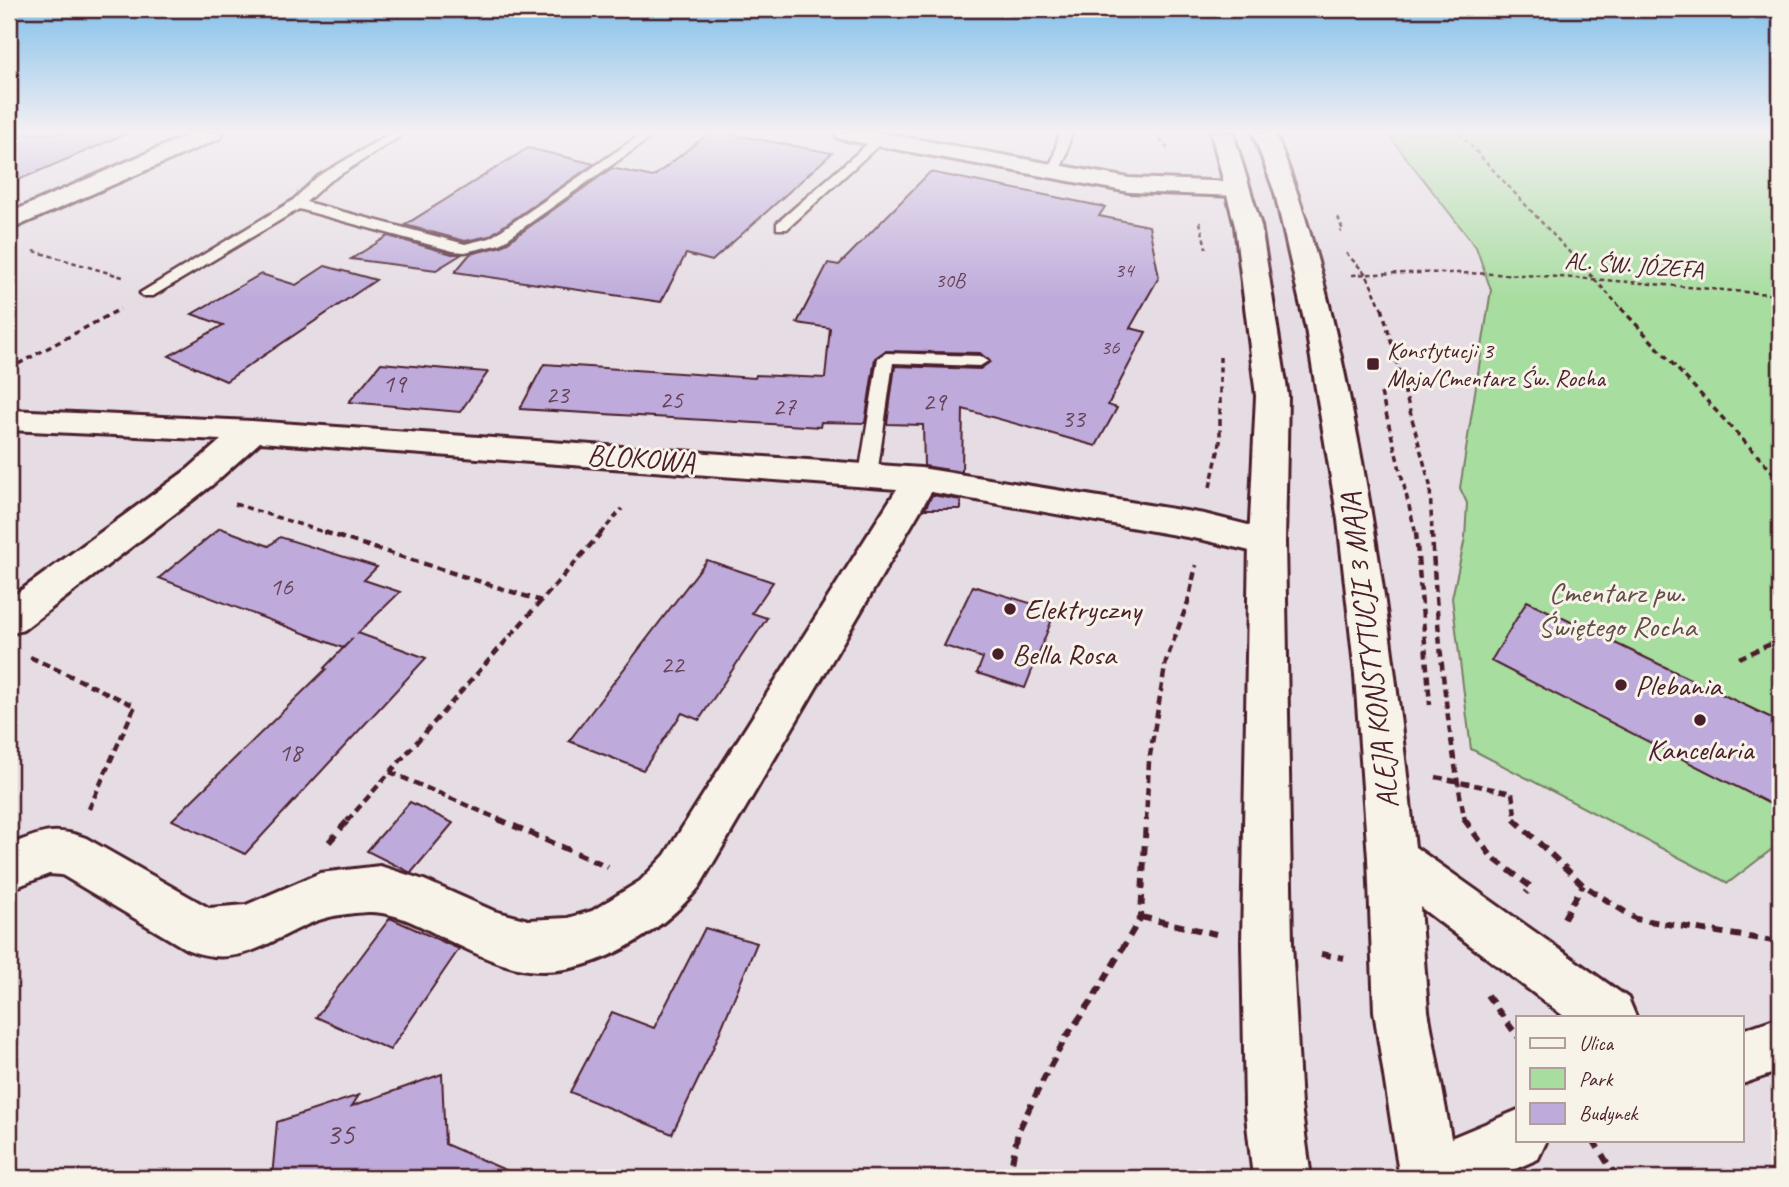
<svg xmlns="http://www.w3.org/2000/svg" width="1789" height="1187" viewBox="0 0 1789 1187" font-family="Caveat,sans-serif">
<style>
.green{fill:#a7dd9f;stroke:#787e65;stroke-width:2}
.building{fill:#beabdb;stroke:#4a1f2b;stroke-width:2}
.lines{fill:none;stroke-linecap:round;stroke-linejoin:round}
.lane-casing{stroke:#4a1f2b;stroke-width:5}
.street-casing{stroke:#4a1f2b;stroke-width:6}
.secondary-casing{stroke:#4a1f2b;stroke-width:6}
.path-far3{stroke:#4a1f2b;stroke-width:2.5;stroke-dasharray:4.5 3.5;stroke-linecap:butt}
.path-far2{stroke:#4a1f2b;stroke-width:3.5;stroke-dasharray:6 4.5;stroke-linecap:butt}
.path-far1{stroke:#4a1f2b;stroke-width:4.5;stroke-dasharray:8 5;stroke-linecap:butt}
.path{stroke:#4a1f2b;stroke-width:6;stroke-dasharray:10 7;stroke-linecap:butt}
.lane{fill:#f7f3e8;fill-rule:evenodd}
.street{fill:#f7f3e8;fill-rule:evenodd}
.secondary{fill:#f7f3e8;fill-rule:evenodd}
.poi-dot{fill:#4a1f2b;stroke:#f7f3e8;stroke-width:2.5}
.labels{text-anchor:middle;stroke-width:6;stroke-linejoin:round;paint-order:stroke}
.far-number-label{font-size:21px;fill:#674257}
.far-street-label{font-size:24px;fill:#4a1f2b;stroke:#f7f3e8}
.far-poi-label{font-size:24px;fill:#4a1f2b;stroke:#f7f3e8;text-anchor:start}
.number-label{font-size:26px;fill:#674257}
.street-label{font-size:30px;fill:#4a1f2b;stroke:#f7f3e8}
.park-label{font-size:30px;fill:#614e48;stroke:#f7f3e8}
.poi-label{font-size:30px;fill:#4a1f2b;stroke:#f7f3e8;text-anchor:start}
.near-number-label{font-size:32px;fill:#674257}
</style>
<rect width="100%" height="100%" fill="#e6dde4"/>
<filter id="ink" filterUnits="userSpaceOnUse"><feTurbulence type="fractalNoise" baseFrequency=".0143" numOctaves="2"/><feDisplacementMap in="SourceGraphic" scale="14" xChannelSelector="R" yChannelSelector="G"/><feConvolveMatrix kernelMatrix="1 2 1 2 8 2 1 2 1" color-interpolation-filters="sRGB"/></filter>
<g filter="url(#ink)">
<!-- green -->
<path class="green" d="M1387,133H1780V843L1728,883L1471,749L1452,598L1465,538L1467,503L1460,488L1491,290L1476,247Z"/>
<!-- building -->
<g class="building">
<path d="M9,133H128L9,184Z"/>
<path d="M709,133H724L832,153L712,261L686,254L661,302L455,272L470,254L502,246L612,168L653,177Z"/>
<path d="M528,148L594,164L489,236L465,241L405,225Z"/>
<path d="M930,172L1105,207L1099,216L1149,226L1159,277L1130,328L1146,332L1108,405L1117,408L1096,446L963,409L962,472L924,466L923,425L887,424L895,366L980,369L990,362L980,353L885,351L875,358L865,423L821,422L820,427L520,409L544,364L755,378L756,375L825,378L830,328L797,323L828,263L839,265Z"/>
<path d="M388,236L452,254H462L436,270L351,259Z"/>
<path d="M325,266L376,280L226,381L169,356L223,325L192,314L261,274L296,285Z"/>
<path d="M381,363L435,368L488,372L460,412L349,402Z"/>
<path d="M932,495L961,500V509H925Z"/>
<path d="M220,528L269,546L280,537L377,567L364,580L400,592L358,633L426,658L245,854L172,820L326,669L324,668L353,638L343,648L159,578Z"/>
<path d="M707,560L773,582L752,613L767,618L699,720L682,713L643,770L569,741Z"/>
<path d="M973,586L1040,606L1051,622L1025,688L977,673L983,658L944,646Z"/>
<path d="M1527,601L1780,722V809L1491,661Z"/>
<path d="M410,802L453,823L411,873L367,851Z"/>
<path d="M390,918L459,949L390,1050L316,1017Z"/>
<path d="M705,928L757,943L711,1053L672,1134L570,1092L612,1012L654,1028Z"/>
<path d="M442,1074L445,1144L524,1178H272L277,1122L359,1095L352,1106Z"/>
</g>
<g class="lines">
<defs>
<g id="lane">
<path d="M391,133H405L327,183L306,202L465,244L490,238L643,133H657L500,244L465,252L453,251L299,209L153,296H143L140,293L292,201L317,177Z"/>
<path d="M1059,133H1071L1066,156L1058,174L1053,175L1047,171L1054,156Z"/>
<path d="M878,135L882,136V142L787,229H777V223Z"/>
<path d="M886,353L980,356L988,361L980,366L893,363L877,475L875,479H861L859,475L878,358Z"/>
</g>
<g id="street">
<path d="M193,133H223L220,138L9,230V213Z"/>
<path d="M835,133H882L1129,178L1238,182L1247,184L1250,189L1247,194L1238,196L1129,192L846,140L838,138Z"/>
<path d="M9,410L252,421L921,468L1204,514L1280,533L1285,542L1280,551L1267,555L1204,540L931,492L699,887C661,933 591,978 528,970C504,967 479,955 458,945C430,932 400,911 368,912C351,913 332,915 316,921C269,939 240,971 186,949L62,875L49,874L9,890V845C40,833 53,826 86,838L209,908L246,905L320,873L380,866L424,880L494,911L528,920L568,918L592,911L640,881L665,855L897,489L260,442L212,485L23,630L9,634V599L188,469L221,440L9,430Z"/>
</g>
<g id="secondary">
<path d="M1211,133H1233L1261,226L1288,396L1285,542L1292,943L1301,1106L1311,1178H1253L1245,1106L1242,943L1249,542L1256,396L1235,226Z"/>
<path d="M1253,133H1275C1312,224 1334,319 1353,415C1382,558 1399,701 1415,847L1628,998L1636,1017H1565L1420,907L1428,1011L1451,1138L1518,1110V1140H1547L1538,1159L1495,1178H1396L1399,1173L1374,1011L1368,858L1355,675L1338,520L1306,329L1275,193Z"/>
<path d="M1780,1017V1071L1742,1084V1030Z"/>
</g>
</defs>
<!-- lane casing -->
<use href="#lane" class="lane-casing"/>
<!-- street casing -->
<use href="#street" class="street-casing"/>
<!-- secondary casing -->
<use href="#secondary" class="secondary-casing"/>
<!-- path-far3 -->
<g class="path-far3">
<path d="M1155,133L1170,152"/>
<path d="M1459,133L1622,309"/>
<path d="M1777,133L1780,140"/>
<path d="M1338,217L1343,231L1340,232"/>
<path d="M1200,222L1206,248"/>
<path d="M34,251L123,277"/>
<path d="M1346,253L1366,274L1382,309"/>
<path d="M1352,275C1495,267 1638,283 1780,295"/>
</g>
<!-- path-far2 -->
<g class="path-far2">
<path d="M1382,308L1430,485L1432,534"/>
<path d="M1621,308L1780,480"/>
<path d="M9,369L120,309"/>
<path d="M1381,393L1416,534"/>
<path d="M1210,487L1220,443V357"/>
<path d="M235,504L330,534"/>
<path d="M600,534L622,509"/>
</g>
<!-- path-far1 -->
<g class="path-far1">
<path d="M324,532L541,601"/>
<path d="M1416,532L1430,705"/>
<path d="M1432,532C1437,629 1446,726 1465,821"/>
<path d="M30,657L135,706L89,809"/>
<path d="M1739,658L1780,640"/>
<path d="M390,772L503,821"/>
<path d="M1436,777L1512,793L1516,821"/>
<path d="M347,821L602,532"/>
<path d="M1146,821L1149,761L1166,661L1188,602L1196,565"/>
</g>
<!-- path -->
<g class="path">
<path d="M498,819L608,867"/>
<path d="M1464,819L1492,857L1531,887L1526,893"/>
<path d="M1514,819L1583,885L1636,919L1780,942"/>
<path d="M329,842L349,819"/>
<path d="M1141,917L1216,934"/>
<path d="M1564,918L1583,885"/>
<path d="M1321,954L1344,958"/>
<path d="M1487,995L1518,1037"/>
<path d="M1593,1140L1617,1178"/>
<path d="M1009,1178L1018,1132L1041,1084L1066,1037L1092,1000L1141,917L1146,819"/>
</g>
<!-- lane -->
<use href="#lane" class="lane"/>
<!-- street -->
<use href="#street" class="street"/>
<!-- secondary -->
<use href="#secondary" class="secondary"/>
</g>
</g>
<!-- sky -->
<linearGradient id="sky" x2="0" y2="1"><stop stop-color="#83c0ea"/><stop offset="0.44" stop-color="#f4f0f3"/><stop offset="1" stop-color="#f4f0f3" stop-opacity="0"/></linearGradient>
<rect width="1789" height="299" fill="url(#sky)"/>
<!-- markers -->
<g class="poi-dot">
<rect x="1366" y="357" width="14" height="14" rx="3.5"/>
<circle cx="1010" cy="609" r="7"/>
<circle cx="998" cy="654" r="7"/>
<circle cx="1621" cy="685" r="7"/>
<circle cx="1700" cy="720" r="7"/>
</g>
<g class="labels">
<!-- far-number labels -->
<g class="far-number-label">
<text x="1124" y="277">34</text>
<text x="950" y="287">30B</text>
<text x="1110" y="354">36</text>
</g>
<!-- far-street labels -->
<g class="far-street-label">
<text transform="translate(1634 265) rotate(4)" y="8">AL. ŚW. JÓZEFA</text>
</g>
<!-- far-poi labels -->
<g class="far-poi-label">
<text x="1387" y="358">Konstytucji 3<tspan x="1387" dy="28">Maja/Cmentarz Św. Rocha</tspan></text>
</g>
<!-- number labels -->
<g class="number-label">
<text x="394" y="392">19</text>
<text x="557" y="403">23</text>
<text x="671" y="408">25</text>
<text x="934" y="410">29</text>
<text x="784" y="415">27</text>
<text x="1073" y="427">33</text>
<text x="281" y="595">16</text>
<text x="672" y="673">22</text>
<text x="290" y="761">18</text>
</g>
<!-- street labels -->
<g class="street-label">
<text transform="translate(641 458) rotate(4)" y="10">BLOKOWA</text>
<text transform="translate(1369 651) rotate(-97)" y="10">ALEJA KONSTYTUCJI 3 MAJA</text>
</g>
<!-- park labels -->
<g class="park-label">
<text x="1617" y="602">Cmentarz pw.<tspan x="1617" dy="34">Świętego Rocha</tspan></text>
</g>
<!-- poi labels -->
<g class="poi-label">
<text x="1024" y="619">Elektryczny</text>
<text x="1012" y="664">Bella Rosa</text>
<text x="1635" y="695">Plebania</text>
<text x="1700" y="759" text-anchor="middle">Kancelaria</text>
</g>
<!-- near-number labels -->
<g class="near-number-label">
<text x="340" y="1144">35</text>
</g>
</g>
<!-- margin -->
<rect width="1789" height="1187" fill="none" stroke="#f7f3e8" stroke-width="35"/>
<rect x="18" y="18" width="1754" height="1152" fill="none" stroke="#4a1f2b" stroke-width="2.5" filter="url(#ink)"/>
<!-- legend -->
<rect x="1516" y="1016" width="228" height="126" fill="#f7f3e8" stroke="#b29e9c" stroke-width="2"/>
<rect x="1530" y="1038" width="35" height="10" fill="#f7f3e8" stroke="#b29e9c" stroke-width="2"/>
<text x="1579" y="1050" font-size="21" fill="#4a1f2b">Ulica</text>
<rect x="1530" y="1068" width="35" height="21" fill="#a7dd9f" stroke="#b29e9c" stroke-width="2"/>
<text x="1579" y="1086" font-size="21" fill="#4a1f2b">Park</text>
<rect x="1530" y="1103" width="35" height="21" fill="#beabdb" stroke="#b29e9c" stroke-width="2"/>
<text x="1579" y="1120" font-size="21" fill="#4a1f2b">Budynek</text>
</svg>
